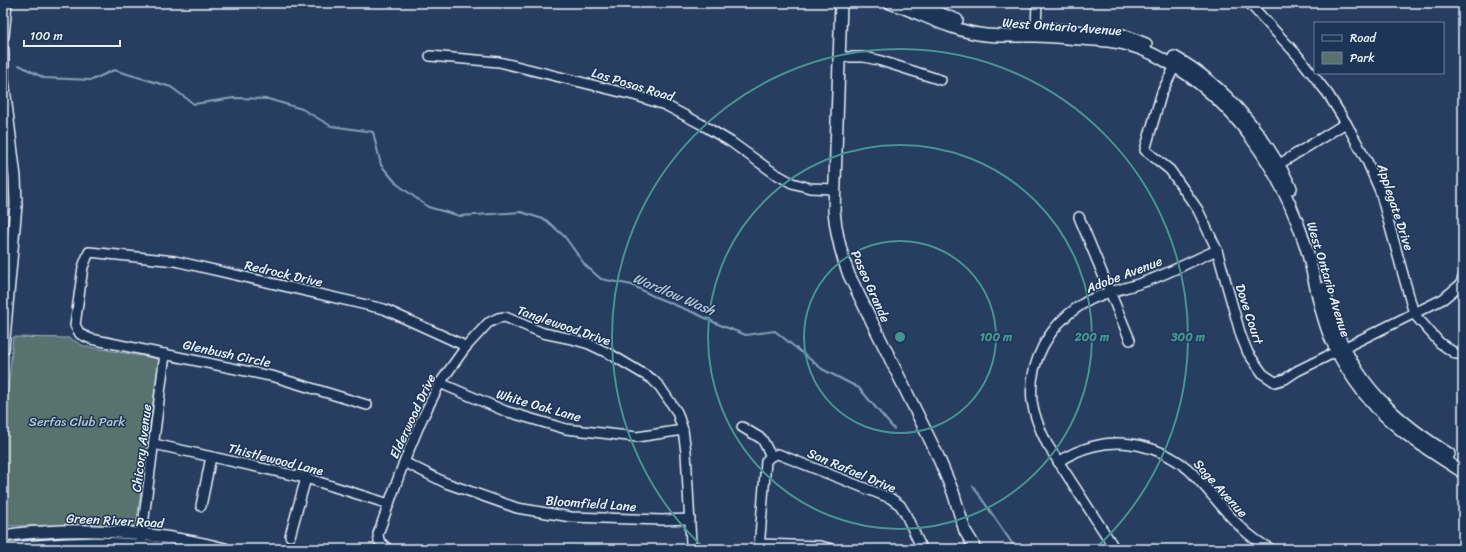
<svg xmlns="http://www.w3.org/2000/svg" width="1466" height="552" viewBox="0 0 1466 552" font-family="Sriracha,sans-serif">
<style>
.green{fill:#58726e;stroke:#a0b2b3}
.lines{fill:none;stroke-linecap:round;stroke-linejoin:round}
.stream{stroke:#87a0b8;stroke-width:2}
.minor-casing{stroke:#e8f1f8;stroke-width:12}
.major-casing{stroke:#e8f1f8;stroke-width:14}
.minor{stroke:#1d3557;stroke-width:9}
.major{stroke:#1d3557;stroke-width:11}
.ring{fill:none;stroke:#459590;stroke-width:2}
.labels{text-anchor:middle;stroke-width:3;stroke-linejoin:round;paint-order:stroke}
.street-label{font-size:13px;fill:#e8f1f8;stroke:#1d3557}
.park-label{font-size:13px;fill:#b6c5c8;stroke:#1d3557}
.water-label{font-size:14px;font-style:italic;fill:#b0c2d3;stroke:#1d3557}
.centre{fill:#459590;stroke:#1d3557;stroke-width:2}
.ring-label{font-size:12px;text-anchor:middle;font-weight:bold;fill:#459590;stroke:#1d3557;stroke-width:3;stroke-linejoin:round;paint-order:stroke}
</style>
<rect width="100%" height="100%" fill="#283e61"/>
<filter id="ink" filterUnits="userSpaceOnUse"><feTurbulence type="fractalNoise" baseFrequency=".025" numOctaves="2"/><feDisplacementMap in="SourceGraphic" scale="8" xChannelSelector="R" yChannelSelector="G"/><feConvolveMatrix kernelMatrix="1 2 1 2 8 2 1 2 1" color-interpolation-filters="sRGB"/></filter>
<g filter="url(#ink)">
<!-- green -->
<path class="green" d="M13,337L69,338L84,346L159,359L136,527L101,525L3,526V444Z"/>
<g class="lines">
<!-- stream -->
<g class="stream">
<path d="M19,65L44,78L92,80L114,70L171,87L194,104L234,98L268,99L302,109L331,126L373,132L381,165L397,184L428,207L460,216L521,212L546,220L565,237L585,265L601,279L632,285L653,296L697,314L720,325L746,335L775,331L822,369L859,388L894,429"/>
<path d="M973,486L1016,549"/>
</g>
<defs>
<g id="minor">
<path d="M1249,3L1298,56L1328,94L1346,123L1367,161L1380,191L1414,314L1440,343L1456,354"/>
<path d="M1036,28L1037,3"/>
<path d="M430,56L499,62L637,96L665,105L701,124L731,142L774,173L792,183L810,188L834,189"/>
<path d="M838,57H864L878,60L941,80"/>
<path d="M1177,62L1162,92L1145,150L1170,170L1198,210L1217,250L1241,336L1248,353L1263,374L1275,382L1285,379L1297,371L1443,299L1460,285L1463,278"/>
<path d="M1273,168L1346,123"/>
<path d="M1079,217L1130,340"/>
<path d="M440,383L505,411L566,429L637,437L683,430"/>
<path d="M367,405L275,377L91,339L80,334L75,325L83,267L89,252L175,261L384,309L461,344L465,348"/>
<path d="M742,427L762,439L771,456"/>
<path d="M154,444L306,478L389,504"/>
<path d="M404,462L446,483L517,508L571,517L662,520L690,519"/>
<path d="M1058,462C1079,448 1106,440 1131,444C1152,447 1171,455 1188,469C1194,474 1199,481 1205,487C1225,510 1243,535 1271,549"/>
<path d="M201,506L211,457"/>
<path d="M290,536L306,478"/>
<path d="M141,541L165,354"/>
<path d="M760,544L820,546L832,549"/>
<path d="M388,549L379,541L378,534L404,462L421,421L440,383L465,348L488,323L498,318L505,317L543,333L572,339L589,344L610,354L652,379L660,387L677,412L683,430L686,452L691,543L690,549"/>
<path d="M759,549L766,461L771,456L778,454L890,498L900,505L905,513L922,549"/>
<path d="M1115,549L1047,444C1040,430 1034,416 1032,401C1028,363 1049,325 1081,305C1100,292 1123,290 1144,282C1168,274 1193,260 1217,250"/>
</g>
<g id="major">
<path d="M841,3L834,211C836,233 841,254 849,275L936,452L953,492L965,531L973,544L974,549"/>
<path d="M890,3C919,12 948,29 978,34C997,37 1016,36 1035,36C1050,36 1065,38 1080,39C1093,40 1107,40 1120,43C1134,46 1150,52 1162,59C1234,98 1280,168 1305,244C1315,275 1318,309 1331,339C1337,353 1346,368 1355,381C1381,421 1423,447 1463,472"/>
<path d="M920,6L957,20"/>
<path d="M1017,28H1036L1123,35L1146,44"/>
<path d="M3,36L6,3"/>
<path d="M3,50V80L15,177L16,205L3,349"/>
<path d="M1174,57C1225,85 1266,137 1291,188"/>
<path d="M1324,288C1328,304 1332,321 1338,335C1362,390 1399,423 1449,454"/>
<path d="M3,536C16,534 29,532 43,532C104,528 165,534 225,549"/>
<path d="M3,549C59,543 114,540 169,549"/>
</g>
</defs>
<!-- minor casing -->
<use href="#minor" class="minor-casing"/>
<!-- major casing -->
<use href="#major" class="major-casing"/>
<!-- minor -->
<use href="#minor" class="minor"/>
<!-- major -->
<use href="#major" class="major"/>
</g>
</g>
<!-- distance rings -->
<g class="ring">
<circle cx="900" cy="337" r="96"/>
<circle cx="900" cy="337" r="192"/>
<path d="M704 548A288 288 0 1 1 1096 548"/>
</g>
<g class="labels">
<!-- street labels -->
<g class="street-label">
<text transform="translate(1062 26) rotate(4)" y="5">West Ontario Avenue</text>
<text transform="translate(633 84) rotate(17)" y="5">Las Posas Road</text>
<text transform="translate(1396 207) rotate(72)" y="5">Applegate Drive</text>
<text transform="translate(284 273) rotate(13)" y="5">Redrock Drive</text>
<text transform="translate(1124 274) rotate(-21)" y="5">Adobe Avenue</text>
<text transform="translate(1329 279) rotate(73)" y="5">West Ontario Avenue</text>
<text transform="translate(871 286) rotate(66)" y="5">Paseo Grande</text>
<text transform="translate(1250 314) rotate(72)" y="5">Dove Court</text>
<text transform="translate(564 325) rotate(19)" y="5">Tanglewood Drive</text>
<text transform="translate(227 353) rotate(12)" y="5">Glenbush Circle</text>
<text transform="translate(539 405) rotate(16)" y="5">White Oak Lane</text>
<text transform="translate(412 416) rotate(-65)" y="5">Elderwood Drive</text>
<text transform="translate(141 448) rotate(-83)" y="5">Chicory Avenue</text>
<text transform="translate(276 459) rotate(14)" y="5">Thistlewood Lane</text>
<text transform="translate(852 470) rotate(23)" y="5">San Rafael Drive</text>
<text transform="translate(1221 488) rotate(48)" y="5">Sage Avenue</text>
<text transform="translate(591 503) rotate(4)" y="5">Bloomfield Lane</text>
<text transform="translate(115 520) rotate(3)" y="5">Green River Road</text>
</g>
<!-- park labels -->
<g class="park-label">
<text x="77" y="426">Serfas Club Park</text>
</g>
<!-- water labels -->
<g class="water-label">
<text transform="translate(674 294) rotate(23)" y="5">Wardlow Wash</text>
</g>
</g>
<circle cx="900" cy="337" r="6" class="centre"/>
<g class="ring-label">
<text x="996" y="341">100 m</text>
<text x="1092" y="341">200 m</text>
<text x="1188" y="341">300 m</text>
</g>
<!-- margin -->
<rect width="1466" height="552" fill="none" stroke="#1d3557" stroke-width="16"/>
<rect x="8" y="8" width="1450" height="536" fill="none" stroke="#e8f1f8" stroke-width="1.5" filter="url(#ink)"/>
<!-- legend -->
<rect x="1314" y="22" width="130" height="52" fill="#1d3557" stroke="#6e8097"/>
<rect x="1322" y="35" width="20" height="6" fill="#1d3557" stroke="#6e8097"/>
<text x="1350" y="42" font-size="12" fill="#e8f1f8">Road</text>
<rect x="1322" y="52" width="20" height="12" fill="#58726e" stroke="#6e8097"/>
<text x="1350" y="62" font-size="12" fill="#e8f1f8">Park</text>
<!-- scale -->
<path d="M24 40v6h96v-6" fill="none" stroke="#e8f1f8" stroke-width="2"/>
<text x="30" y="40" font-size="12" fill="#e8f1f8" stroke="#1d3557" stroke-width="3" paint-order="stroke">100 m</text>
</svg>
